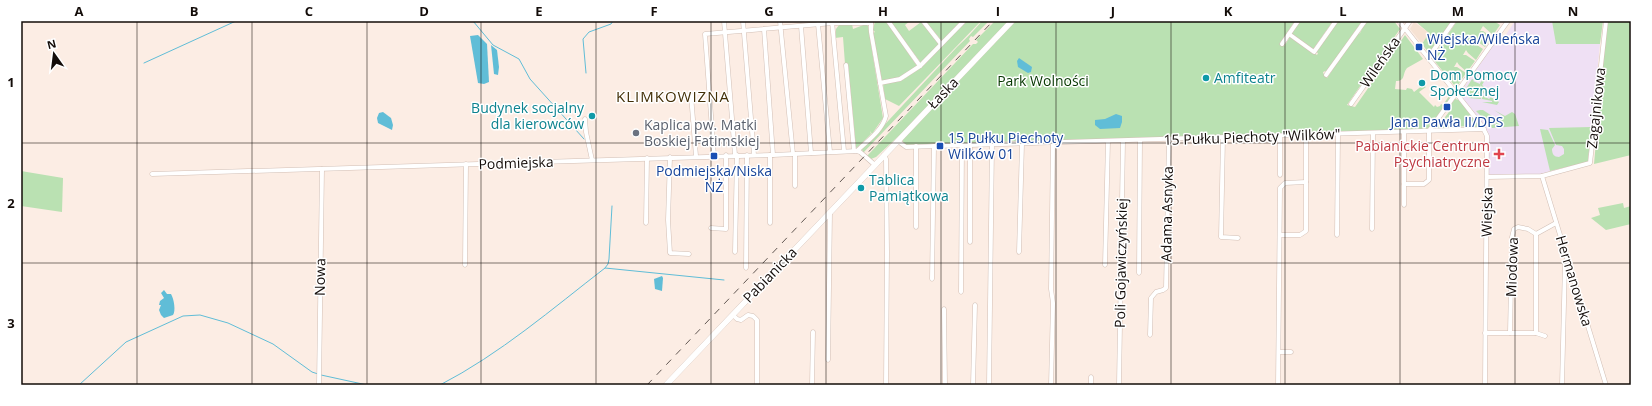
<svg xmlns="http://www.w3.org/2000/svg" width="1652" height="406" viewBox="0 0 1652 406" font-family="'Open Sans',sans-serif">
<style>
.commercial{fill:#f6e2d3}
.medical{fill:#efe0f4}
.green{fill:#bae1b2}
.water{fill:#60bdd7}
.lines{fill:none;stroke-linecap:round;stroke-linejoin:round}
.stream{stroke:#60bdd7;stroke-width:1}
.minor-casing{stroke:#d2bfb5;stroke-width:5}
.major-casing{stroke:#d2bfb5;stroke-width:6}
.minor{stroke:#fff;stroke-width:4}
.major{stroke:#fff;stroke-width:5.5}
.rail{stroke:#615752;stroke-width:1;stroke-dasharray:7 7;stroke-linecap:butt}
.grid{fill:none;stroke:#130c09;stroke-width:1;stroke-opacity:0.55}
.transit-dot{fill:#1a4fb4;stroke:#fff;stroke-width:1.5}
.culture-dot{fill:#0f9aa8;stroke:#fff;stroke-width:1.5}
.worship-dot{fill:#6b7280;stroke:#fff;stroke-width:1.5}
.health-dot{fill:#e0444e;stroke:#fff;stroke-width:1.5}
.labels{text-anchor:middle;stroke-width:3;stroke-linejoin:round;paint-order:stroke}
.transit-label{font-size:14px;fill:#164399;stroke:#fff;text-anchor:start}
.street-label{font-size:14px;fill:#130c09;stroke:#fff}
.culture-label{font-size:14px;fill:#0d838f;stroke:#fff;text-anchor:start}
.park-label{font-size:14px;fill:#063700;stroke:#fff}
.worship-label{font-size:14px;fill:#5b616d;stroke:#fff;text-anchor:start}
.health-label{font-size:14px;fill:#be3a42;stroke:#fff;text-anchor:end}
.neighbourhood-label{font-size:15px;letter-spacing:1px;fill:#422f07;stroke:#fff}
.neatline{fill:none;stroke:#130c09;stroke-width:1.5}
.grid-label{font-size:13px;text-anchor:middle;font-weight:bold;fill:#130c09}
</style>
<rect width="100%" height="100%" fill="#fcede4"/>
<!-- commercial -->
<path class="commercial" d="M1414,22L1429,33L1422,44L1410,29Z"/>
<!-- medical -->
<path class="medical" d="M1515,21H1552L1557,44H1600L1588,162L1550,171L1541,175H1491L1488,173L1487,131L1460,94L1470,78L1499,37L1503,39Z"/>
<!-- green -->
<g class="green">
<path d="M875,21H886L917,66L899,78L882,81L873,33L875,32L873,30Z"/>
<path d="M890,21H910L905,25L909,31L921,22L939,44L921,63Z"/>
<path d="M925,21H961L942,41Z"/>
<path d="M966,21H981L899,106L885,99L883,84L901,81L922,67Z"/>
<path d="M982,21H989L973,37L971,36L969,39L970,41L863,153L862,149L957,47C966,39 974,30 982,21Z"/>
<path d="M995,21H1009L903,132L876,157L871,159L867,156L973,44H976L978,42L976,40Z"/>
<path d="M1014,21H1295L1280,43L1284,46L1290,37L1317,55L1318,53L1316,52L1338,21H1362L1328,70L1323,72L1324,75L1327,78L1355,36L1360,33L1366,21H1394L1400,29L1347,105L1355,107L1405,35L1423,59L1407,68C1402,74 1406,81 1396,81L1395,89L1406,90L1407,88L1412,89L1414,92L1423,85L1426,87L1419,92L1434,107L1435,105L1437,107L1440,106L1441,104L1443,105L1451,93L1449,98L1452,94L1451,93L1453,92V94L1432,124L1427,129L960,144L938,143L906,146L902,143L903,138Z"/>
<path d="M1300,21H1333L1314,48L1312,49L1291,34Z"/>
<path d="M1415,21H1452L1430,52H1428L1422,44L1429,33Z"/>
<path d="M1457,21H1494L1500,25L1493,35L1483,26L1480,31H1483L1492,37L1485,47L1474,39L1471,43H1474L1483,49L1476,60L1468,53L1466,50L1463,55H1466L1475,61L1467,72L1459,65L1457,62L1454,67H1457L1466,73L1458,85H1454L1432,58Z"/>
<path d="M1552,21H1603L1600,44H1556Z"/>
<path d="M1607,21H1631V155L1594,164Z"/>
<path d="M852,24L853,29L866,24L868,26L883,118L872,134L870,131L871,134L860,145L856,148L848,64H845L843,37L835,38L836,29L839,25Z"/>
<path d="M1490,72L1482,85L1487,89L1482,95L1489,99L1491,97L1499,102L1497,105L1482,102H1492V101L1482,99L1480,83Z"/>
<path d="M1472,79L1474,80L1473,81L1480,84L1481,99L1469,98L1465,92L1467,87Z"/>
<path d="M1455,99L1459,100L1477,123L1479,128H1471V126L1448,127L1447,129H1436V125L1439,120L1442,121L1452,108L1451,104Z"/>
<path d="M1480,110H1483L1498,120L1501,119L1503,116L1494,110L1505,116L1512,112L1515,114L1519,126L1492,128L1490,125L1496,124V122H1488L1487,120H1485L1476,111L1480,110L1481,115Z"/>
<path d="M1591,127L1588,162L1550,171L1540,129L1548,130L1555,145L1552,149C1552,154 1554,157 1559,157L1564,154V149L1562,146L1556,145L1549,128Z"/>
<path d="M21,171L63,178L62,212L21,206Z"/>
<path d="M1623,203L1624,208L1631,206V224L1606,230L1591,218L1600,215L1598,208Z"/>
</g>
<!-- water -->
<g class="water">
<path d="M478,35L487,44L489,82L484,84L478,83L470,36Z"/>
<path d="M491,45L497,50L499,67L498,75L494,74Z"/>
<path d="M1019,58L1032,67L1031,72L1028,73L1018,67L1017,61Z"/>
<path d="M383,112L391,118L393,125L392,130L378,123L377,118L379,113Z"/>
<path d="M1116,114L1122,116V122L1120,128L1100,129L1095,125V120L1105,119Z"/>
<path d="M662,276L663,278L662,291L655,289L654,279Z"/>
<path d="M164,290L167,294H171C174,299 176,311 173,315L164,318L161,315L159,310L161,305H159L160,301L164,298L161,293Z"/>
</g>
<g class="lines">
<!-- stream -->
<g class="stream">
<path d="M473,21L493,45L519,59L530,79L584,139"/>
<path d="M144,63L236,21"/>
<path d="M586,73L583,39L589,32L611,24L613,21"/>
<path d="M605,268L608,264L609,259L612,206"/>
<path d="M321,375L367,385"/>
<path d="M79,385L126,342L183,316L200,315L228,323L273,344L312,372L318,374"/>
<path d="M440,385C500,354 552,309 605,268L724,280"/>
</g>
<defs>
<g id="minor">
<path d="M724,21L735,155"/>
<path d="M743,21L754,155"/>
<path d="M780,21L793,154"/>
<path d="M832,21L844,151"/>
<path d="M888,21L920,66"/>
<path d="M923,21L941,44"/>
<path d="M1399,21L1482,126L1487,136L1485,385"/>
<path d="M818,24L830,152"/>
<path d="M801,26L811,153"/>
<path d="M764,29L773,155"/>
<path d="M1289,34L1314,52L1336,21"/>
<path d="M1282,44L1298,21"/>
<path d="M1428,58L1454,21"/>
<path d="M846,65L854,151"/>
<path d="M1326,75L1365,21"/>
<path d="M880,83L900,79L920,66L964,21"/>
<path d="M691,95L696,156"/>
<path d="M1351,104L1410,21"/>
<path d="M585,119L586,132L592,160"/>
<path d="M1429,131L1508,21"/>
<path d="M1404,132V184H1424L1429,180V131"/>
<path d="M1223,138L1221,237L1238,238"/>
<path d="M898,141L906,147L1484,129"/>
<path d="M857,151C867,141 882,131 886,116L871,32V22"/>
<path d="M770,155V223"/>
<path d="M884,155L886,159L887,252L886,385"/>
<path d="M714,156L705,34L833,23H871"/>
<path d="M670,157L668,220L670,253L689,254"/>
<path d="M152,174L773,155L857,151L860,152L875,165"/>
<path d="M1280,175V136"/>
<path d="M1542,176L1606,385"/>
<path d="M1487,177L1542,176L1590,163L1606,21"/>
<path d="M795,186V154"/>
<path d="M1404,205V184"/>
<path d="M646,223L647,158"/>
<path d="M916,227V146"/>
<path d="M711,228L726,229V155"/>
<path d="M1372,229L1373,134"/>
<path d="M1536,234L1556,223"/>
<path d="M1280,235H1300L1306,231V135"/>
<path d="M1337,235L1338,134"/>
<path d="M970,242V145"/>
<path d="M735,252L737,155"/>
<path d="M1019,252L1022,144"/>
<path d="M465,265L466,164"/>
<path d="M1105,265L1108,141"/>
<path d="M746,268L747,155"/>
<path d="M1139,273L1140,140"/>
<path d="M932,279L934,146"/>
<path d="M961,292L962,145"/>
<path d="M944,309L945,385"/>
<path d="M733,315L737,319L741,320L748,315L753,316L757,320V385"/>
<path d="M1485,333H1536L1545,336"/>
<path d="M1510,333L1512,237L1514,229L1518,227L1528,229L1536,234V333"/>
<path d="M1150,335L1151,298L1156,292L1163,290L1166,288L1169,139"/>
<path d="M1279,352H1291"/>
<path d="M828,360L830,212"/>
<path d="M319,385L322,169"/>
<path d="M812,385L813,332"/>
<path d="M973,385L975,305"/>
<path d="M989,385L992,145"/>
<path d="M1051,385L1053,303L1051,289L1053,143"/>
<path d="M1091,385V377"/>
<path d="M1119,385L1123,141"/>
<path d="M1278,385L1280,188L1285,183L1306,182"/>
<path d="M1562,385L1565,262L1567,260"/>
</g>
<path id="major" d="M666,385L1012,21"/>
</defs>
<!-- minor casing -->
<use href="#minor" class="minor-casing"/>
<!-- major casing -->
<use href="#major" class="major-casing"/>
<!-- minor -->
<use href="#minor" class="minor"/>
<!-- major -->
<use href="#major" class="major"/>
<!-- rail -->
<path class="rail" d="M647,385L993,21"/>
</g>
<!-- grid -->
<path class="grid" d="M137,21V385M252,21V385M367,21V385M481,21V385M596,21V385M711,21V385M826,21V385M941,21V385M1056,21V385M1171,21V385M1285,21V385M1400,21V385M1515,21V385M21,143H1631M21,263H1631"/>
<!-- markers -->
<g class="transit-dot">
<rect x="1415" y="43" width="8" height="8" rx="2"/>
<rect x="1443" y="103" width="8" height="8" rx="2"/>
<rect x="936" y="142" width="8" height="8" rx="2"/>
<rect x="710" y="152" width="8" height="8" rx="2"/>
</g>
<g class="culture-dot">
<circle cx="1206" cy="78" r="4"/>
<circle cx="1422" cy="83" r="4"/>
<circle cx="592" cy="116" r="4"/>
<circle cx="861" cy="188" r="4"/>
</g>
<circle class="worship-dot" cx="636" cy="133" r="4"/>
<path class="health-dot" d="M1497 148h4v4h4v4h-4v4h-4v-4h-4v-4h4z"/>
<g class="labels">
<!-- transit labels -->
<g class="transit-label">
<text x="1427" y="44">Wiejska/Wileńska<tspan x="1427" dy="16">NŻ</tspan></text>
<text x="1447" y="127" text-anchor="middle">Jana Pawła II/DPS</text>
<text x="948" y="143">15 Pułku Piechoty<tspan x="948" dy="16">Wilków 01</tspan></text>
<text x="714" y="176" text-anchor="middle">Podmiejska/Niska<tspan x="714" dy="16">NŻ</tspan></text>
</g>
<!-- street labels -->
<g class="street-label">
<text transform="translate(1380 62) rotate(-55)" y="5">Wileńska</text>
<text transform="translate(943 93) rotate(-46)" y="5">Łaska</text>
<text transform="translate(1596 108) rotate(-84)" y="5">Zagajnikowa</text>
<text transform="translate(1252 137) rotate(-2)" y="5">15 Pułku Piechoty "Wilków"</text>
<text transform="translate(516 163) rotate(-2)" y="5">Podmiejska</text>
<text transform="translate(1487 212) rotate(-89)" y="5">Wiejska</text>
<text transform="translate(1167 214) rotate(-89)" y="5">Adama Asnyka</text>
<text transform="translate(1121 263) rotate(-89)" y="5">Poli Gojawiczyńskiej</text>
<text transform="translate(1512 267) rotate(-88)" y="5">Miodowa</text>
<text transform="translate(770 275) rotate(-46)" y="5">Pabianicka</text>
<text transform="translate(320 277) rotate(-89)" y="5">Nowa</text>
<text transform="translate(1574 281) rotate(73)" y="5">Hermanowska</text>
</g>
<!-- culture labels -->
<g class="culture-label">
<text x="1430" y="80">Dom Pomocy<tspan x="1430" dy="16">Społecznej</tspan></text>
<text x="1214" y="83">Amfiteatr</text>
<text x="584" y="113" text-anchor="end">Budynek socjalny<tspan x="584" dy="16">dla kierowców</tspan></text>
<text x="869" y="185">Tablica<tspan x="869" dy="16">Pamiątkowa</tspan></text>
</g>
<!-- park labels -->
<g class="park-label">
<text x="1043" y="86">Park Wolności</text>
</g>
<!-- worship labels -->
<g class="worship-label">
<text x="644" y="130">Kaplica pw. Matki<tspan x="644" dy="16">Boskiej Fatimskiej</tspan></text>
</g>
<!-- health labels -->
<g class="health-label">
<text x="1490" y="151">Pabianickie Centrum<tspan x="1490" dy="16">Psychiatryczne</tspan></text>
</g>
<!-- neighbourhood labels -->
<g class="neighbourhood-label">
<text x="673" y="102">KLIMKOWIZNA</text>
</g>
</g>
<!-- border -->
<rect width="1652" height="406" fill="none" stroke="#ffffff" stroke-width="44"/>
<!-- north arrow -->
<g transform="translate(54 54) rotate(346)" stroke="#ffffff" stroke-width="3" paint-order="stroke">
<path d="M0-3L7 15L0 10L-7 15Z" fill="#130c09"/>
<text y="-6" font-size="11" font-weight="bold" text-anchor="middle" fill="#130c09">N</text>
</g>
<rect x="22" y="22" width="1608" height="362" class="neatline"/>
<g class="grid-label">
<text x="79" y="16">A</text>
<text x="194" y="16">B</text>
<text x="309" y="16">C</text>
<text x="424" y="16">D</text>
<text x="539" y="16">E</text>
<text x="654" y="16">F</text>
<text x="769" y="16">G</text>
<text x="883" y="16">H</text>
<text x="998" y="16">I</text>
<text x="1113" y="16">J</text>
<text x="1228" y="16">K</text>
<text x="1343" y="16">L</text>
<text x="1458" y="16">M</text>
<text x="1573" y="16">N</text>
<text x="11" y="87">1</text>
<text x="11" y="208">2</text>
<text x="11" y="328">3</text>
</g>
</svg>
